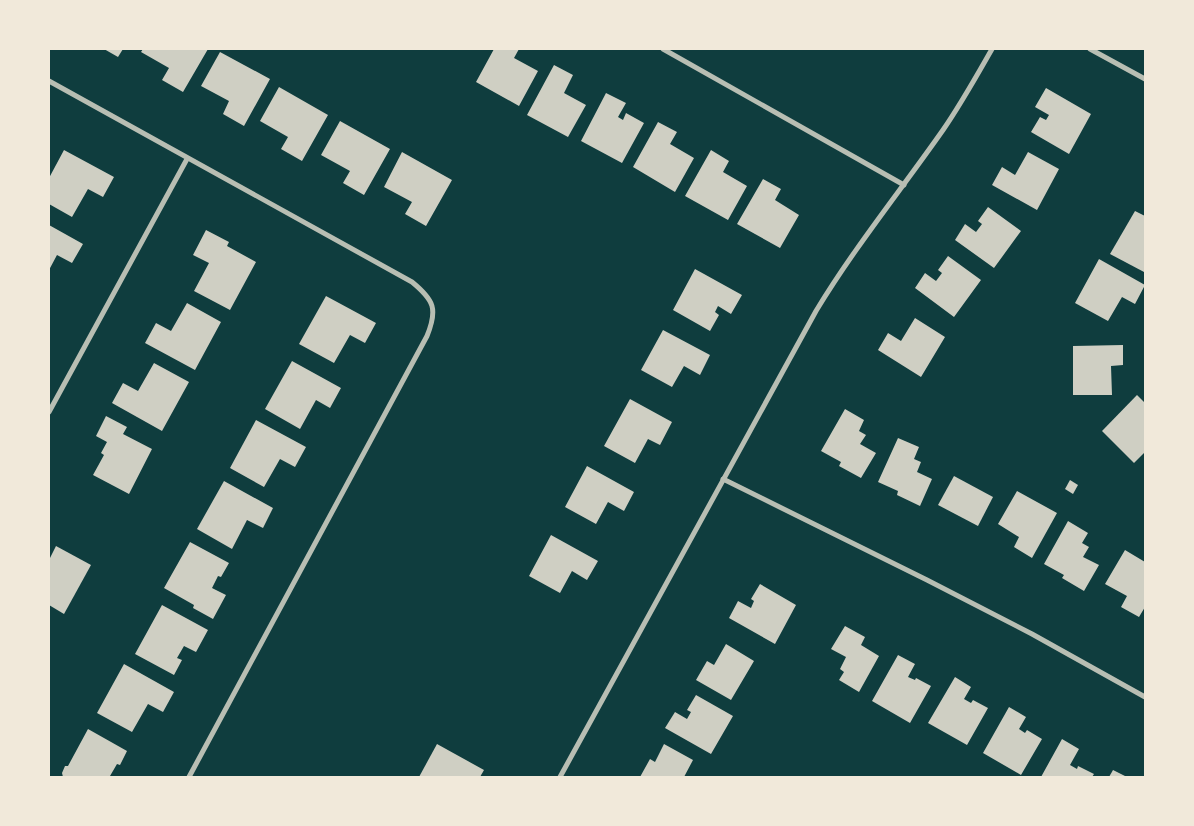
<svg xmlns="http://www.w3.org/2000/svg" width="1194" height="826" viewBox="0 0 1194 826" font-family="Literata,serif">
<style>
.building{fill:#cfcfc3}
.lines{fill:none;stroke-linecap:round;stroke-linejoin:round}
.minor{stroke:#b8beb3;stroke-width:5}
</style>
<rect width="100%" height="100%" fill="#0f3d3e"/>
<!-- building -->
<g class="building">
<path d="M104,49H123L118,57Z"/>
<path d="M143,49H208L183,92L162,80L169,68L141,52Z"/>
<path d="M494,49H519L514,58L538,71L519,106L476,82Z"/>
<path d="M220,52L270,79L244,126L223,114L229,101L201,86Z"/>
<path d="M554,65L573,75L564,93L586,105L568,137L527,115Z"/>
<path d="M279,87L328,115L302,161L281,149L288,137L260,121Z"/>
<path d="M1046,88L1091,114L1069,154L1031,132L1040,117L1046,120L1049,115L1035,107Z"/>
<path d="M606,93L626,103L618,117L623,120L626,113L644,123L622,163L581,141Z"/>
<path d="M340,121L390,149L364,195L343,183L350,171L321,155Z"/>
<path d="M658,122L677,132L670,144L694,158L675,192L633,167Z"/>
<path d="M64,150L114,177L103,197L88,189L72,217L49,204V178Z"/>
<path d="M711,150L729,161L723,172L747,186L728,220L685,196Z"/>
<path d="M402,152L452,180L426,226L405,214L412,202L384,187Z"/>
<path d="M1028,152L1059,169L1037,210L992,185L1002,167L1015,175Z"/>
<path d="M763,179L781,189L775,200L799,215L780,248L737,224Z"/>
<path d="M988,207L1021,231L994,268L955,240L965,224L976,232L982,224L978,221Z"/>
<path d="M1135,211L1145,216V269L1144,272L1110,254Z"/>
<path d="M49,225L83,244L72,263L57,255L49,270Z"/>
<path d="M206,230L229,242L227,246L256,262L230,310L194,291L209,263L193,255Z"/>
<path d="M948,256L981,280L954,317L915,288L925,273L936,281L942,273L938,270Z"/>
<path d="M1099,259L1145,285L1135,304L1122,297L1108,321L1075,303Z"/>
<path d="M695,269L742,295L731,314L718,306L715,312L719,315L710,331L673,310Z"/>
<path d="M326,296L376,323L365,343L350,335L334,363L299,344Z"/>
<path d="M187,303L221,322L195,370L145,343L156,323L171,331Z"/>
<path d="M915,318L945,337L921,377L878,350L888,333L901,341Z"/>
<path d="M663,330L710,355L700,375L684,366L672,387L641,370Z"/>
<path d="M1123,345V365L1111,366L1112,395H1073V346Z"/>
<path d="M292,361L341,388L330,408L316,400L300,429L265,409Z"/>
<path d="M154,363L189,382L162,431L112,403L123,383L138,391Z"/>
<path d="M1137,395L1145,403V452L1134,463L1102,431Z"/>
<path d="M630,399L672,422L660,445L648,439L635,463L604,446Z"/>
<path d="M845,409L864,420L859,431L866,435L860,444L876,453L861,478L839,466L841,462L821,451Z"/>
<path d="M106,416L127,427L123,434L152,449L129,494L93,475L104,455L101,453L107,442L96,436Z"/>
<path d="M256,420L306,447L295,467L280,459L264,487L230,468Z"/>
<path d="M898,438L919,447L914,459L921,462L917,472L932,479L920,506L897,495L898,491L878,482Z"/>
<path d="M587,466L634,492L624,511L608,502L596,524L565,507Z"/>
<path d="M954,476L993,497L978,526L938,505Z"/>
<path d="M1070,480L1078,485L1073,494L1065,489Z"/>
<path d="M224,481L273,508L263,528L247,520L232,549L197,529Z"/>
<path d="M1017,491L1057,513L1032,558L1014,547L1019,537L998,524Z"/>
<path d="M1068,521L1088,533L1082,543L1089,547L1083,557L1099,565L1084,591L1062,578L1064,575L1044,564Z"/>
<path d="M551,535L598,561L587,580L572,571L560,593L529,576Z"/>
<path d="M190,542L229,563L221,577L218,576L212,588L226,595L213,619L193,608L194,605L164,588Z"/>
<path d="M56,546L91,565L64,614L49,605V560Z"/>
<path d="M1125,550L1145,562V607L1139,617L1121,607L1127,596L1105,584Z"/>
<path d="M760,584L796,605L775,644L729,618L738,601L751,608L754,601L751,599Z"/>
<path d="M162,605L208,630L196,652L184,646L177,658L182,660L174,675L135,654Z"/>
<path d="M845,626L865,637L861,645L879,656L859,692L839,680L844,672L840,669L846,657L831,649Z"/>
<path d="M726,644L754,661L731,700L696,680L707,661L714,665Z"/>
<path d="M898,655L915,664L908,677L915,680L916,678L931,686L910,723L872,701Z"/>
<path d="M124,664L174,692L163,712L148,704L132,732L97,713Z"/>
<path d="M955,677L971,687L964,699L971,703L973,700L988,708L967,745L928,723Z"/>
<path d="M696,695L733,716L711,754L665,728L675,712L687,719L691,712L687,710Z"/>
<path d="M1009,707L1026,717L1019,729L1025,733L1027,730L1042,739L1021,775L983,753Z"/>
<path d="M88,729L127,751L120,765L117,764L110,776L113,777H63L62,773L65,766H68Z"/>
<path d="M1062,739L1079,749L1070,765L1077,769L1078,766L1094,774L1092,777H1041Z"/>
<path d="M437,744L484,770L480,777H419Z"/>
<path d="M664,744L693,760L684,777H640L650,759L655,762Z"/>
<path d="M1113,770L1127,777H1109Z"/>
</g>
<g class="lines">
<!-- minor -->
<g class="minor">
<path d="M663,49L904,185"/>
<path d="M1090,49L1145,79"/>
<path d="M49,81L412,282C434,300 438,309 427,336L189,777"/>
<path d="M49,412L187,159"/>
<path d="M723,479L927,580L1032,634L1145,697"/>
<path d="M560,777L816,311C854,248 901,190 943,130C961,104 976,77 992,49"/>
</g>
</g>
<!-- border -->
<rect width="1194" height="826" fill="none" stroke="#f1e9da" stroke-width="100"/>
</svg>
